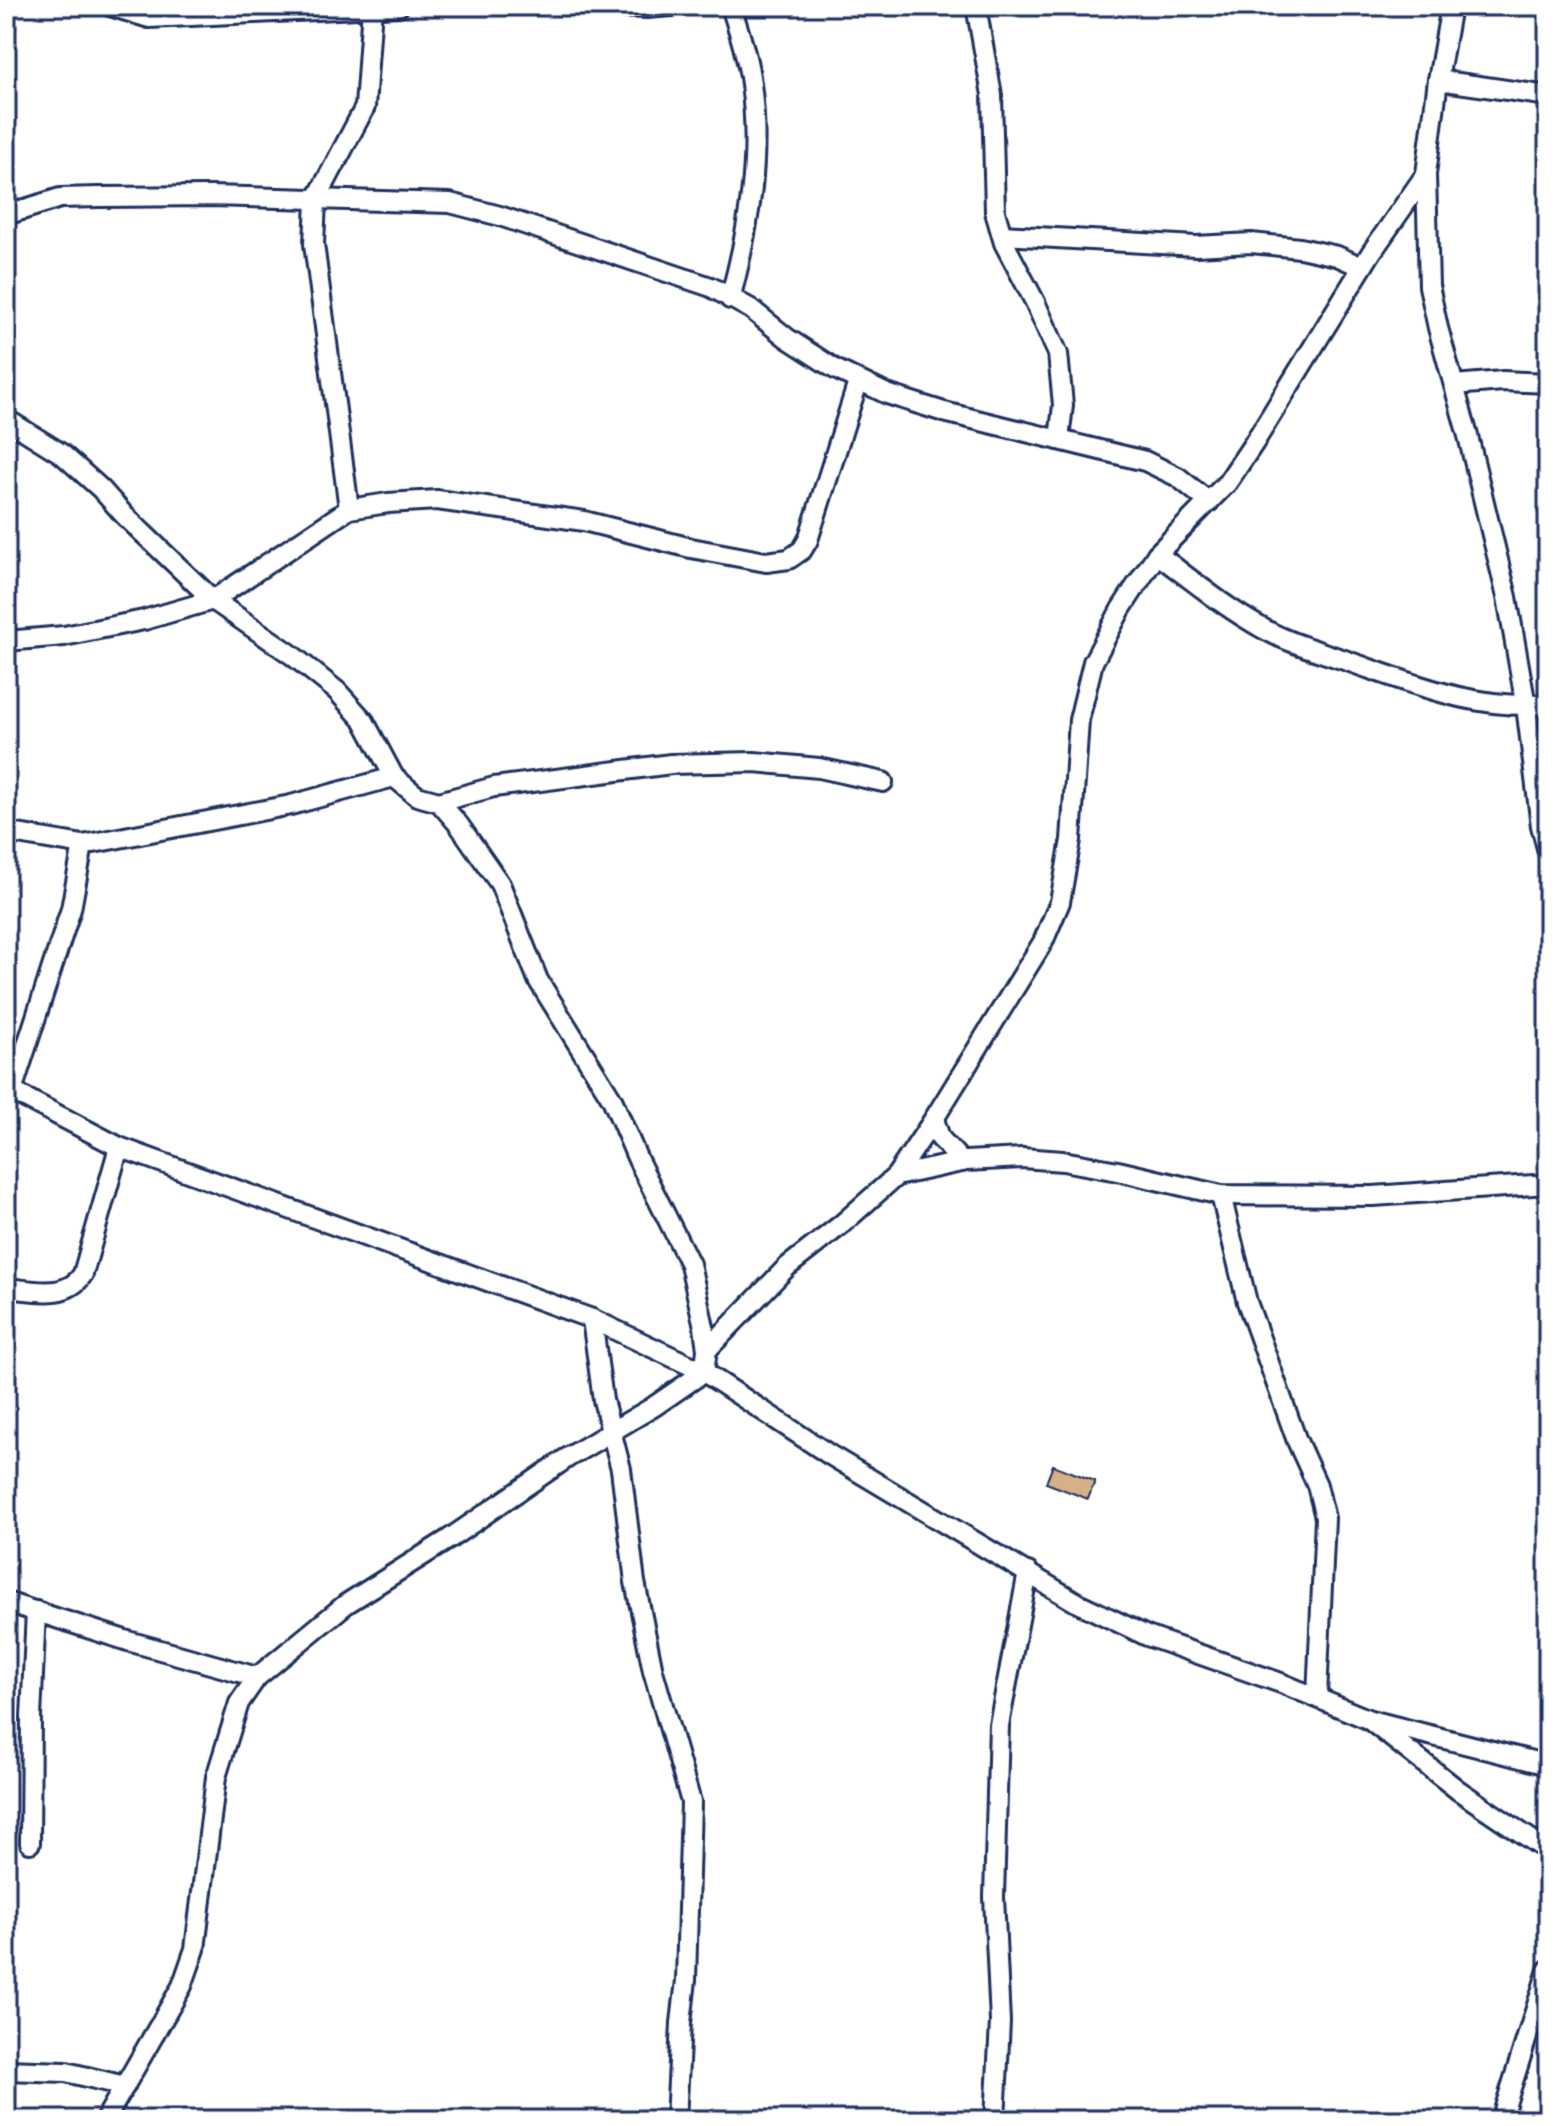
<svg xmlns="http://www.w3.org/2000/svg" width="1554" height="2126" viewBox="0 0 1554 2126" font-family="Itim,sans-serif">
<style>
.building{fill:#d7af88;stroke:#1b2f5e;stroke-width:2}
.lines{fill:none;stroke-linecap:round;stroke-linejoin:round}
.minor-casing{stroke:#1b2f5e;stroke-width:24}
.minor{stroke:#fff;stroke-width:18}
</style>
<rect width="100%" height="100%" fill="#fff"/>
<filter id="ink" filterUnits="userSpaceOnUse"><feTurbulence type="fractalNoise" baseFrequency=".0125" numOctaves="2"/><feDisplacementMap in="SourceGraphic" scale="16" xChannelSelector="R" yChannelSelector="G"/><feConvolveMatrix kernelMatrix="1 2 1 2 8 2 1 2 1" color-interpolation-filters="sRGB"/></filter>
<g filter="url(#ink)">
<!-- building -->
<path class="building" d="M1053,1465L1095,1481L1088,1499L1046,1483Z"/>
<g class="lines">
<defs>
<g id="minor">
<path d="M110,6L149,18L399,6"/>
<path d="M584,6L647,8L671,6"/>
<path d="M976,6L992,95L995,212L1004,243L1035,302L1058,354L1063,405L1059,440"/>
<path d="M1451,6L1438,80L1426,174L1429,286L1438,328L1468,436L1507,597L1526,706L1541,826L1548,852"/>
<path d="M1438,80L1548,96"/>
<path d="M6,215L60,198L99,197L210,196L450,203L500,216L711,287L751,309L787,338L835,369L887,394L944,412L1145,461L1178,477L1209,502"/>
<path d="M1002,235L1196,246L1251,243L1300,248L1337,256L1362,267"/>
<path d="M730,299C749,229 761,157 751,84C748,58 739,32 731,6"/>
<path d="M1454,385L1503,381L1548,383"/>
<path d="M6,419L62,454L101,489L125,516L213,600L292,655L337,691L364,721L394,777L417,796L439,802L459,825L500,884L538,980L612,1099L638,1160L690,1264L704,1327L707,1350L704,1372L653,1407L567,1458L449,1539L346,1604L257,1677L239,1703L216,1777L195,1949L182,1986L105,2120"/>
<path d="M349,509L314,244L316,200L365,107L372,7"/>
<path d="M1157,554C1192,580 1224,607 1262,628C1290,644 1323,652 1353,663C1419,686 1477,710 1548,704"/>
<path d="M6,641L64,636L144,620L213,600L349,509L388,503L437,500L584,521L691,548L766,562L789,559L802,550L808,540L858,382"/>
<path d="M439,802L494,787L671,764L754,762L819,768L883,782"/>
<path d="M6,832L83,845L291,805L394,777"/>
<path d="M6,1088L119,1147L592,1319L704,1372L830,1455L1076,1602L1147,1636L1281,1683L1370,1720L1548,1765"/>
<path d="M12,1091L71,909L83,845"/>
<path d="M934,1119L940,1138L962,1162"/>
<path d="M896,1176L966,1161L1022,1158L1063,1161L1118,1171L1221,1195L1373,1196L1548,1184"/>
<path d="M1221,1195L1247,1302L1297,1441L1317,1485L1325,1518L1317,1697"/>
<path d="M6,1288C33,1290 67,1300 83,1274L119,1147"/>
<path d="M592,1319L603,1400L621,1469L635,1582L653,1671L691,1802L686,1980L681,2023L676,2120"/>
<path d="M707,1350L787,1267L842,1224L896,1176L934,1119L1043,942L1060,902L1071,840L1079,720L1093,662L1121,609L1157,554L1227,483L1254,443L1371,253L1426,174"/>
<path d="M6,1602L128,1641L257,1677"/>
<path d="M1372,1722L1458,1790L1548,1851"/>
<path d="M30,1843L31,1717L36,1611"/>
<path d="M6,2070L66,2072L125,2086"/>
<path d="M995,2120L1000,2022L994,1897L999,1725L1028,1572"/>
<path d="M1501,2120L1548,1970"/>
</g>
</defs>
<!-- minor casing -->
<use href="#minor" class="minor-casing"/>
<!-- minor -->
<use href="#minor" class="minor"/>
</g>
</g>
<!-- margin -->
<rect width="1554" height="2126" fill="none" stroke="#fff" stroke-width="32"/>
<rect x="16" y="16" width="1522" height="2094" fill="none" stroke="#1b2f5e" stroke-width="3" filter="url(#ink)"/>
</svg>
